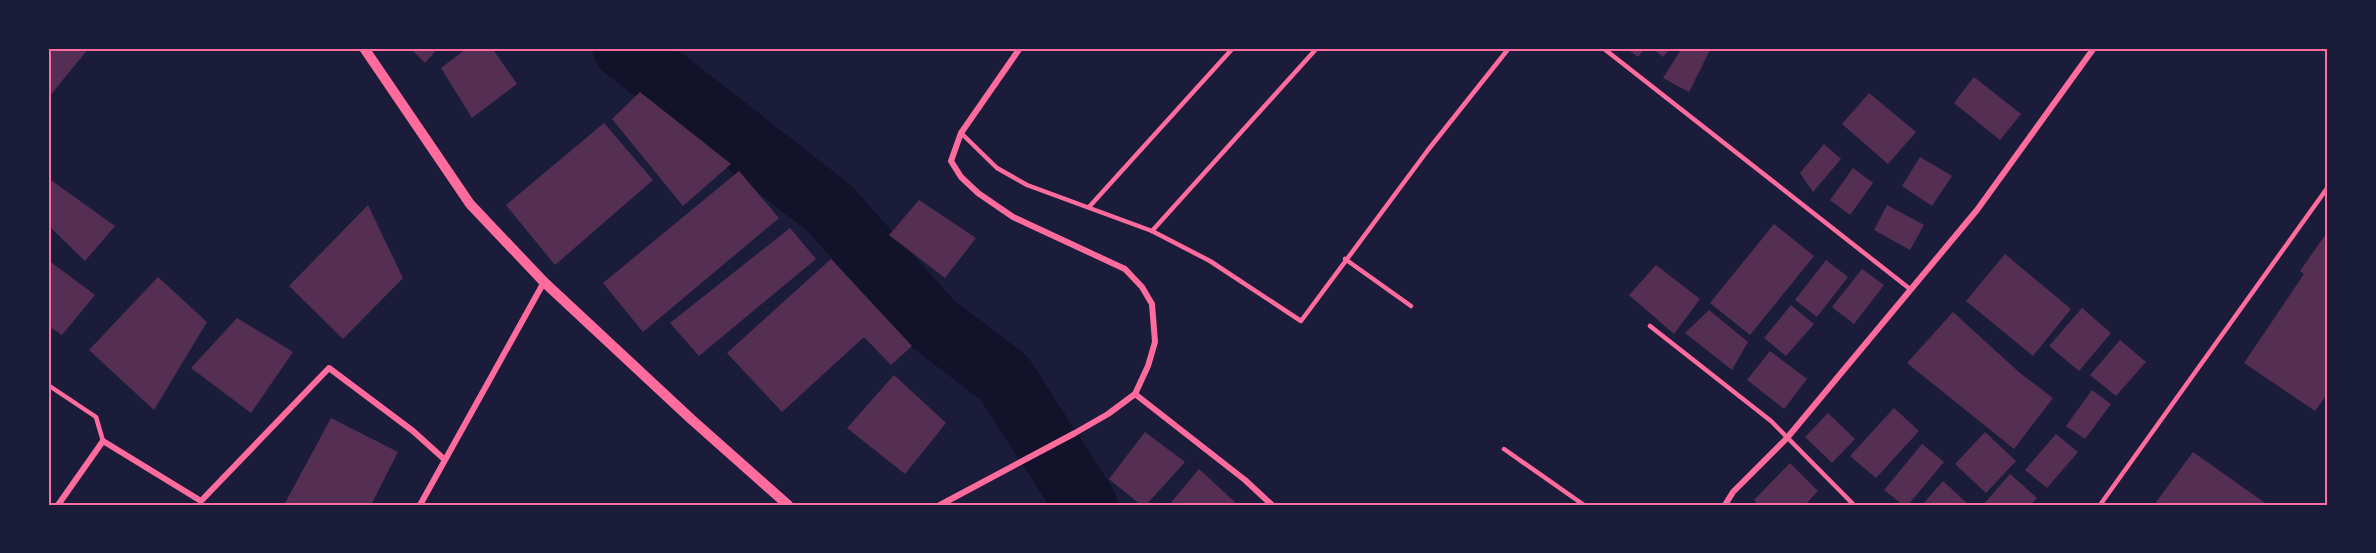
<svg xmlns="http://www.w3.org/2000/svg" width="2376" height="553" viewBox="0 0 2376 553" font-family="Overpass,sans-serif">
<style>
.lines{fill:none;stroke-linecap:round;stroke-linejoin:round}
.river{stroke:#12122b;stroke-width:63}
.building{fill:#542f53}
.service{stroke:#ff6b9d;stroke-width:4.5}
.minor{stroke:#ff6b9d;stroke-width:6}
.tertiary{stroke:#ff6b9d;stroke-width:10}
.neatline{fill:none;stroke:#ff6b9d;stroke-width:2}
</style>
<rect width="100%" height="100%" fill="#1b1b3a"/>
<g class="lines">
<!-- river -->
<path class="river" d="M624,48L829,208L932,323L1004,378L1086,505"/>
</g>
<!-- building -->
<g class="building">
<path d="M48,48H89L48,98Z"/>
<path d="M410,48H438L425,63Z"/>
<path d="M467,48H492L517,84L472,118L441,68Z"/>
<path d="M1626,48H1645L1638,57Z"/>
<path d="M1652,48H1671L1663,57Z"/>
<path d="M1682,48H1711L1689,92L1663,78Z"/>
<path d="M1974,77L2021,114L2000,140L1954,103Z"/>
<path d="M640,92L731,164L683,206L612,119Z"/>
<path d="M1869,93L1916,132L1888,164L1842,124Z"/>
<path d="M604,123L653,180L555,265L506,205Z"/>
<path d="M1824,144L1841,159L1813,192L1800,173Z"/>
<path d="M1920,157L1952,176L1932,206L1902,186Z"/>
<path d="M1853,168L1873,183L1850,215L1830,200Z"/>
<path d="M739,171L779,218L643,332L603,283Z"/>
<path d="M48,178L115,226L85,261L51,228L48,232Z"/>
<path d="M919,200L976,238L945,278L889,235Z"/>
<path d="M368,205L403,278L343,339L289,286Z"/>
<path d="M1887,205L1924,225L1910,250L1874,230Z"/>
<path d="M1774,224L1814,256L1750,335L1710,303Z"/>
<path d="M790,228L816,259L699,356L670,323Z"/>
<path d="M2328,231V393L2315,411L2244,363L2304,274L2300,271Z"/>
<path d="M2005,254L2071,309L2033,356L1966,301Z"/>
<path d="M831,259L912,346L891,365L864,337L782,412L727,353Z"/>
<path d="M48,260L95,295L62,335L48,326Z"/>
<path d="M1826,260L1848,277L1817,317L1795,300Z"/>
<path d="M1656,265L1700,299L1674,334L1629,295Z"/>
<path d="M1862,269L1884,285L1854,324L1832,307Z"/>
<path d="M158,277L207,322L154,410L89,350Z"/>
<path d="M1791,305L1814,324L1786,356L1764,338Z"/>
<path d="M2082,308L2111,333L2079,371L2049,346Z"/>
<path d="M1709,310L1748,342L1732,370L1685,333Z"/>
<path d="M1953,312L2020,373L2053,398L2014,449L1907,363Z"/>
<path d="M237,318L293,352L251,413L191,368Z"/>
<path d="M2120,340L2146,362L2116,396L2090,375Z"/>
<path d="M1770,351L1807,379L1784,409L1747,380Z"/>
<path d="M894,375L946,423L905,474L847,428Z"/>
<path d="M2092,390L2111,404L2085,439L2066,426Z"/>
<path d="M1894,408L1919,431L1876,478L1850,456Z"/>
<path d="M1828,413L1855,439L1832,463L1805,437Z"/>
<path d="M331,418L398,452L371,505H284Z"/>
<path d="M1145,432L1185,462L1146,505H1141L1109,479Z"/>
<path d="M1985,432L2016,461L1986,493L1955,464Z"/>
<path d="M2056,434L2078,452L2047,488L2025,470Z"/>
<path d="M1922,444L1944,462L1908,505H1903L1884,490Z"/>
<path d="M2193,452L2268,505H2154Z"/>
<path d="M1790,463L1818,491L1805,505H1759L1754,500Z"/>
<path d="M1199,469L1238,505H1169Z"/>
<path d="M2010,474L2037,498L2031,505H1983Z"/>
<path d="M1943,481L1969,505H1922Z"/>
</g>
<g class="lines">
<!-- service -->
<g class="service">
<path d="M1603,48L1910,289"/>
<path d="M961,133L997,168L1027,185L1152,231L1210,261L1301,321L1428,150L1509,48"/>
<path d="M1089,207L1233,48"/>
<path d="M1152,231L1317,48"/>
<path d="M1345,259L1411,306"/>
<path d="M1650,326L1771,421L1854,505"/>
<path d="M48,385L96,417L103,441"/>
<path d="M1504,449L1584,505"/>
<path d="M2100,505L2328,187"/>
</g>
<!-- minor -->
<g class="minor">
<path d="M1135,394L1245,480L1272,505"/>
<path d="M58,505L103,441L201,501L329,368L413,431L444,459"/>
<path d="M420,505L544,282"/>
<path d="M940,505L1075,433L1108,414L1135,394L1148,366L1155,342L1152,304L1142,287L1125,269L1013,217L978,193L961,177L951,161L961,133L1020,48"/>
<path d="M1725,505L1733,492L1787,438L1977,210L2094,48"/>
</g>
<!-- tertiary -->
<path class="tertiary" d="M364,48L470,204L544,282L691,419L788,505"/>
</g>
<!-- border -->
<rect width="2376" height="553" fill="none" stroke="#1b1b3a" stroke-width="99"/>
<rect x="50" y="50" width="2276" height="454" class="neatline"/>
</svg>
